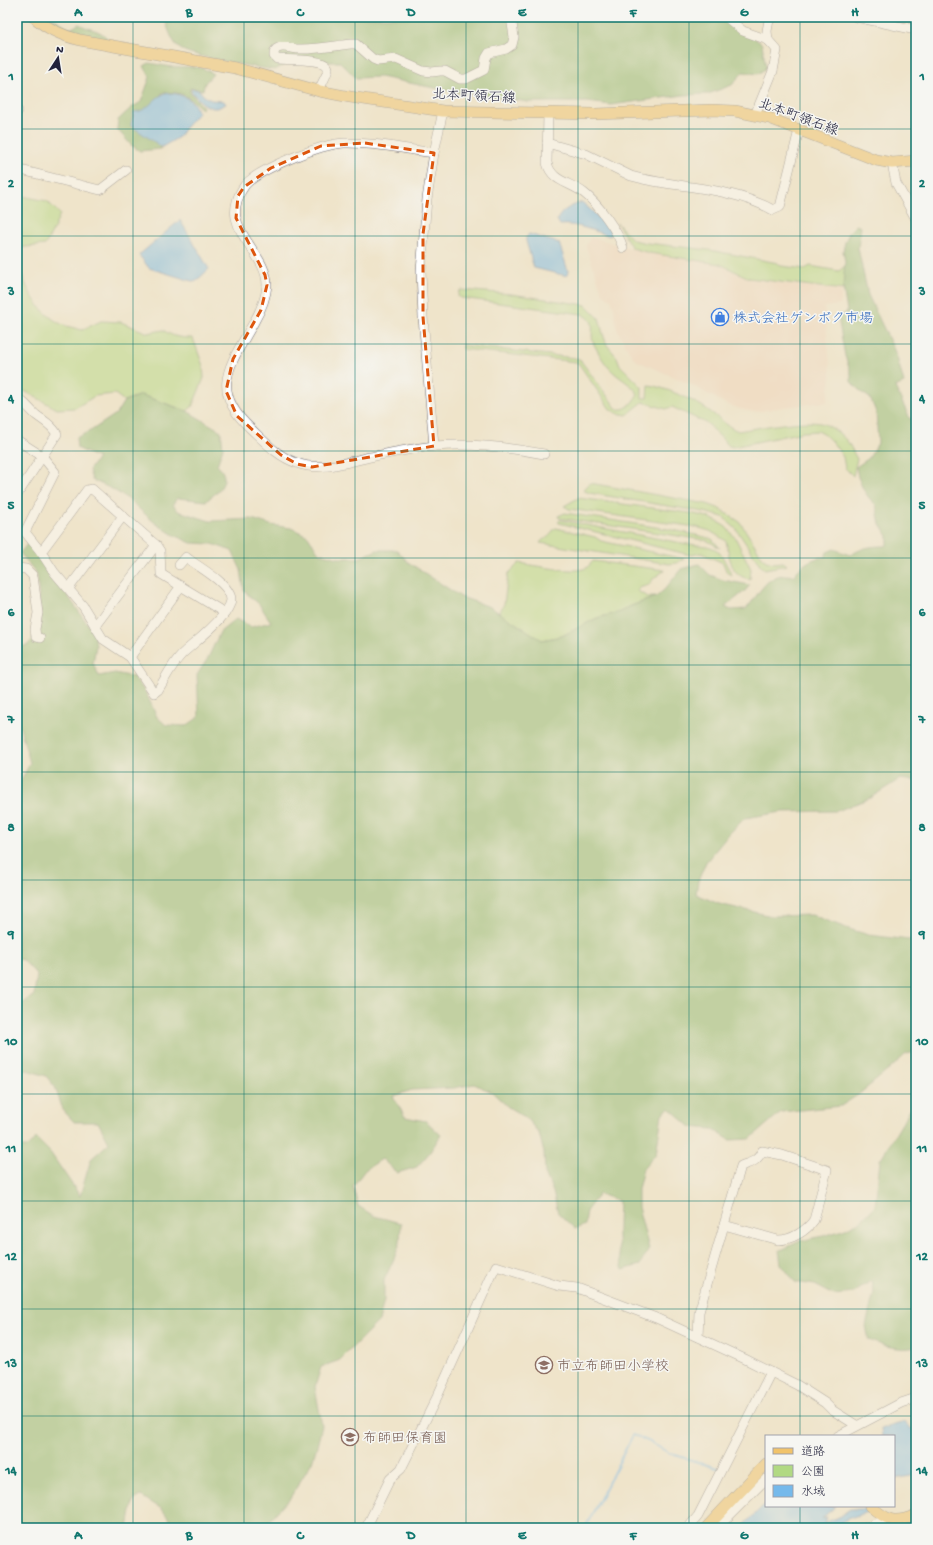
<svg xmlns="http://www.w3.org/2000/svg" width="933" height="1545" viewBox="0 0 933 1545" font-family="'Gochi Hand','Klee One',sans-serif">
<style>
.built{fill:#f1d5bd}
.green{fill:#b1d983;stroke:#6a7e5f}
.forest{fill:#8cb971;stroke:#576e56}
.water{fill:#75b9eb;stroke:#4c6e93}
.lines{fill:none;stroke-linecap:round;stroke-linejoin:round}
.stream{stroke:#75b9eb;stroke-width:2}
.minor-casing{stroke:#6a666d;stroke-width:10}
.major-casing{stroke:#6a666d;stroke-width:12}
.minor{stroke:#fff;stroke-width:9}
.major{stroke:#f1c36a;stroke-width:11}
.marked{fill:none;stroke:#de560e;stroke-width:3;stroke-dasharray:8 5;stroke-linejoin:round}
.grid{fill:none;stroke:#0f766e;stroke-width:1;stroke-opacity:0.55}
.labels{text-anchor:middle;stroke-width:3;stroke-linejoin:round;paint-order:stroke}
.street-label{font-size:14px;fill:#22223b;stroke:#f6f6f2}
.shop-label{font-size:14px;fill:#366cbe;stroke:#f6f6f2;text-anchor:start}
.education-label{font-size:14px;fill:#785e54;stroke:#f6f6f2;text-anchor:start}
.neatline{fill:none;stroke:#0f766e;stroke-width:1.5}
.grid-label{font-size:13px;text-anchor:middle;font-weight:bold;fill:#0f766e}
</style>
<rect width="100%" height="100%" fill="#f6f6f2"/>
<filter id="ink" filterUnits="userSpaceOnUse"><feTurbulence type="fractalNoise" baseFrequency=".025" numOctaves="2"/><feDisplacementMap in="SourceGraphic" scale="8" xChannelSelector="R" yChannelSelector="G"/><feConvolveMatrix kernelMatrix="1 2 1 2 8 2 1 2 1" color-interpolation-filters="sRGB"/></filter>
<filter id="wash" filterUnits="userSpaceOnUse"><feTurbulence type="fractalNoise" baseFrequency=".012" numOctaves="4" result="noise"/><feDisplacementMap in="SourceGraphic" scale="16" xChannelSelector="R" yChannelSelector="G"/><feGaussianBlur stdDeviation="0.9" result="paint"/><feColorMatrix in="noise" values="0 0 0 0 0 0 0 0 0 0 0 0 0 0 0 0 0 1.4 0 .05"/><feComposite in="paint" operator="in"/></filter>
<g filter="url(#wash)">
<rect width="100%" height="100%" fill="#efe4ca"/>
<!-- built -->
<path class="built" d="M590,237L648,253L705,261L720,265L749,279L842,291L840,305L824,307L831,377L827,402L783,407L754,412L740,409L726,404L692,385L637,361L632,356L618,331L616,326L614,307L611,299L603,294L586,246Z"/>
<!-- green -->
<g class="green">
<path d="M17,196H22L47,201L60,214L53,231L45,245L17,248Z"/>
<path d="M617,223L633,240L647,243L709,250L778,263L781,266L805,269L810,266L839,271L845,266L843,290L749,278L720,264L649,253L632,248Z"/>
<path d="M17,272L21,273C30,295 39,312 61,324C68,327 76,328 82,330L101,321L121,322L148,333L163,330C173,337 181,338 193,338L203,366L204,378L192,407L187,411L141,395L124,401L115,394L95,396L75,408L57,409L17,387Z"/>
<path d="M462,290L511,294L586,305L599,318L603,334L607,345L617,357L620,365L642,387V398H647L648,385C662,386 693,400 705,408C716,415 726,426 738,431C758,428 806,418 824,424C832,427 841,434 846,440C851,445 853,453 857,459L853,476L845,468L843,457L834,444L825,435L818,431L803,432L733,447L729,446L708,424L672,407L666,409L643,402L627,415L616,413L610,409L579,364L576,362L462,349V345L575,358L581,361L617,409C628,411 633,401 638,394C633,385 617,377 610,369C604,363 600,355 596,348C586,333 601,323 582,314L461,298L458,297L459,291Z"/>
<path d="M590,483L707,504L718,508L740,522L763,558L766,561L773,563L783,562L787,565L765,569L761,566L736,529L723,517L704,512L589,493L583,490Z"/>
<path d="M578,498L690,513L708,517L718,522L726,527L736,539L751,569L750,579C730,576 730,558 726,541L710,531L696,527L569,509L564,506Z"/>
<path d="M565,513L668,529L705,537L712,539L720,548L708,541L698,539L559,518L558,516Z"/>
<path d="M560,520L687,544C720,547 717,546 732,575L727,573L723,563L701,553L692,555L686,554L559,523L558,522Z"/>
<path d="M556,528L595,537L601,541L684,559L677,563L669,564L540,543C543,538 547,539 550,535C553,532 552,530 556,528Z"/>
<path d="M593,561L665,570L653,579L649,585L639,588L638,591L647,597H656L631,606L620,612L597,618L562,636L542,640L498,615L504,604L508,574L519,563C533,565 574,574 586,568C589,566 591,563 593,561Z"/>
</g>
<!-- forest -->
<g class="forest">
<path d="M46,17C55,18 62,23 70,29L79,24C91,31 99,28 109,40L107,41L69,32L46,21Z"/>
<path d="M164,17H725L743,29L762,44L766,68L758,74L743,72L732,85L708,94L684,95L611,105L587,102H528L478,94L454,92L380,77L356,78L340,62H289L275,70C260,68 187,56 179,48C172,42 167,26 164,17Z"/>
<path d="M149,63C158,64 167,67 175,67C188,67 203,65 213,74L205,83L203,90L190,88V92L203,107L202,109C187,96 183,91 162,93L157,102L161,149L140,151L131,145L117,129L118,120L131,108L141,102L150,77L144,66Z"/>
<path d="M856,225L861,227L858,248L868,295L896,354L904,383L895,387L910,419L916,420V781L900,779L870,798L837,811L782,812L745,818L729,834L706,862L698,881L696,894L719,904L772,916L812,915L849,929L869,935L909,940L916,939V1052L906,1054L891,1068L858,1095L841,1106L781,1112L750,1139L730,1140L712,1129L691,1127L669,1108L662,1114L656,1154L643,1169L638,1189V1207L649,1249L640,1265L623,1270C616,1248 618,1224 619,1201L599,1194L587,1210L585,1225L575,1229L558,1213L553,1192L545,1173L544,1153L539,1133L525,1117L508,1107L492,1092L474,1084L454,1088L412,1090L393,1096L405,1117L426,1121L441,1135L430,1152L417,1167L397,1173L382,1159L365,1170L353,1186L358,1206L374,1216L401,1223L400,1243L393,1261L384,1280V1300L379,1321L340,1360L321,1367L315,1387L322,1426L317,1446L312,1462L290,1498L262,1528H175L162,1509L141,1496L133,1501L128,1528H17V1147H27L36,1138L50,1152L80,1196L91,1159L109,1143L98,1122H74L63,1110L55,1087L46,1076L27,1070L17,1071V1008L34,995L37,975L23,960L17,959V789L30,763L17,717V648L28,645L40,629V610L37,574L20,553L28,543L40,557L53,581L65,592L94,633L96,646L93,663L99,676L115,673L134,677L146,693L157,717L166,725L186,726L199,717L197,675L208,658L220,632L236,619L251,627L271,622L259,604L244,591L241,570L232,551L212,544L191,543L172,534L155,523L128,499L112,489L92,480L89,470L98,458L77,448L76,438L92,430L116,414L124,401L141,395L187,411L221,431L223,448L217,465C233,480 219,491 206,501L177,498L173,504L178,511L210,521L252,519L271,525L291,528L308,536L319,553L339,558H359L377,550H397L408,562L461,597L490,607L542,640L562,636L597,618L620,612L631,606L656,597L665,589L681,569L699,564L710,575L723,580L750,585L745,591L725,607L731,610L746,609C760,594 767,570 793,576C802,565 810,558 825,557L827,552L834,549L850,555C864,547 870,546 886,546L888,542V536L880,524L876,505L869,498L863,489L858,477L856,467L869,458L878,443L876,412L870,398L861,392L851,382V373L845,356L838,317L846,313L847,311L843,287L845,262L843,251L845,242L850,231Z"/>
<path d="M916,1100V1347C899,1351 884,1346 869,1340L866,1326L874,1292L872,1280L854,1293L834,1295L815,1285L795,1282L781,1264L779,1251L800,1241L823,1236L843,1230L861,1221L875,1206L880,1160Z"/>
</g>
<!-- water -->
<g class="water">
<path d="M192,89L199,90L204,96L211,100L224,101L226,104C223,105 219,108 216,108C206,109 197,98 191,91Z"/>
<path d="M167,93C180,93 195,99 198,113L184,129L179,137L162,147L131,126V124L134,112C149,112 153,96 167,93Z"/>
<path d="M582,202L609,227L612,233L610,236C594,231 576,223 560,225L557,220C562,209 572,206 582,202Z"/>
<path d="M180,220L209,269L195,282L149,268L139,255Z"/>
<path d="M529,234L559,243L568,271L567,276L534,268L526,241V238Z"/>
<path d="M916,1419V1475L894,1479V1436H882L881,1429L905,1422L909,1428L913,1429L914,1427L912,1420Z"/>
<path d="M766,1503V1506H836L822,1518L827,1517L825,1523L840,1516L850,1509H868L867,1512L847,1519L834,1528H741Z"/>
</g>
<g class="lines">
<!-- stream -->
<path class="stream" d="M585,1528L633,1435L650,1442L669,1453L720,1469"/>
</g>
</g>
<g filter="url(#ink)">
<g class="lines">
<defs>
<g id="minor">
<path d="M726,17L743,31L768,40L777,50L773,71L755,115"/>
<path d="M856,17L916,30"/>
<path d="M768,40L767,31L769,20L773,17"/>
<path d="M319,91C320,86 329,72 328,68C326,58 287,60 277,59L274,56C274,52 275,49 278,48C284,45 291,49 297,49C315,50 333,46 351,44H356L373,59L378,61L396,59L423,71L432,72L440,71H445L460,79H466L484,70L486,58L489,53L506,49L512,45L514,37L511,17"/>
<path d="M17,111H18"/>
<path d="M548,113L547,163C552,182 570,182 584,193C598,204 618,231 623,248"/>
<path d="M547,143L586,154L631,176L643,179C686,188 733,188 773,210L780,207L799,130"/>
<path d="M434,153C404,149 374,142 344,143C322,144 260,168 245,185C238,194 234,207 236,218C241,242 267,260 267,285C266,299 261,310 254,322C231,364 208,389 250,428C264,441 278,457 297,463C320,472 347,462 370,457C391,453 413,448 435,446C473,443 507,447 544,454"/>
<path d="M892,163L896,183L916,219"/>
<path d="M17,169L100,190L126,170"/>
<path d="M17,398C25,402 29,409 36,415C45,422 50,423 57,434L17,495"/>
<path d="M17,440L42,456L55,472L25,532"/>
<path d="M434,446L423,317L421,271L427,199L434,153L443,111"/>
<path d="M25,532L41,552L54,572L83,606L103,639L130,657L154,693L158,690C165,679 172,664 182,654C192,644 238,611 230,595C224,580 198,567 186,557L179,565"/>
<path d="M41,552L87,490L92,489L156,545L160,551L161,574L225,613"/>
<path d="M17,568L26,569L33,576L38,613L35,629L36,637L40,638"/>
<path d="M69,588L123,516"/>
<path d="M95,626L156,545"/>
<path d="M130,657L181,586"/>
<path d="M762,1151L782,1155L827,1170L814,1220C806,1231 792,1240 778,1240L724,1225L741,1166C751,1162 757,1162 762,1151Z"/>
<path d="M698,1337L699,1312L724,1225"/>
<path d="M838,1436L901,1403L916,1398"/>
<path d="M366,1528L390,1479L401,1469L438,1395L496,1266L559,1286L577,1288L656,1318L745,1359L797,1385L825,1403L832,1410L856,1425"/>
<path d="M688,1528L698,1516L771,1372"/>
<path d="M717,1528L766,1479"/>
<path d="M865,1528L887,1519"/>
</g>
<g id="major">
<path d="M34,17C47,29 63,36 80,40L235,68L319,91L350,97L443,111L595,114L712,110L735,111L769,118L876,160L892,163L916,161"/>
<path d="M870,1506C888,1521 894,1524 916,1515"/>
<path d="M706,1528L766,1464"/>
</g>
</defs>
<!-- minor casing -->
<use href="#minor" class="minor-casing"/>
<!-- major casing -->
<use href="#major" class="major-casing"/>
<!-- minor -->
<use href="#minor" class="minor"/>
<!-- major -->
<use href="#major" class="major"/>
</g>
</g>
<!-- marked area -->
<path d="M0 0H933V1545H0ZM365,143L434,153L423,234V317L434,446L312,467L297,464L281,455L237,416L226,391L233,359L261,310L267,285L265,275L236,218L238,196L244,187L271,168L321,146Z" fill="#efe4ca" fill-opacity=".55" fill-rule="evenodd"/>
<path class="marked" d="M365,143L434,153L423,234V317L434,446L312,467L297,464L281,455L237,416L226,391L233,359L261,310L267,285L265,275L236,218L238,196L244,187L271,168L321,146Z"/>
<!-- grid -->
<path class="grid" d="M133,17V1528M244,17V1528M355,17V1528M466,17V1528M578,17V1528M689,17V1528M800,17V1436M17,129H916M17,236H916M17,344H916M17,451H916M17,558H916M17,665H916M17,772H916M17,880H916M17,987H916M17,1094H916M17,1201H916M17,1309H916M17,1416H916M800,1506V1528"/>
<!-- icons -->
<defs>
<symbol id="shop-ring" viewBox="-11 -11 22 22"><circle r="9.5" fill="#f6f6f2" stroke="#3f7fe0" stroke-width="1.5"/><path d="M-5-2.5h2.3a2.7 3.5 0 0 1 5.4 0H5L5.5 6h-11ZM-1.5-2.5h3a1.5 2.3 0 0 0-3 0Z" fill="#3f7fe0"/></symbol>
<symbol id="school-ring" viewBox="-11 -11 22 22"><circle r="9.5" fill="#f6f6f2" stroke="#8d6e63" stroke-width="1.5"/><path d="M0-5L7-2L0 1L-7-2ZM-4 1L0 2.5L4 1V4Q0 6-4 4Z" fill="#8d6e63"/></symbol>
</defs>
<g fill-rule="evenodd">
<use href="#shop-ring" x="710" y="307" width="20" height="20"/>
<use href="#school-ring" x="534" y="1355" width="20" height="20"/>
<use href="#school-ring" x="340" y="1427" width="20" height="20"/>
</g>
<g class="labels">
<!-- street labels -->
<g class="street-label">
<text transform="translate(474 95) rotate(3)" y="5">北本町領石線</text>
<text transform="translate(799 116) rotate(20)" y="5">北本町領石線</text>
</g>
<!-- shop labels -->
<g class="shop-label">
<text x="733" y="322">株式会社ゲンボク市場</text>
</g>
<!-- education labels -->
<g class="education-label">
<text x="557" y="1370">市立布師田小学校</text>
<text x="363" y="1442">布師田保育園</text>
</g>
</g>
<!-- margin -->
<rect width="933" height="1545" fill="none" stroke="#f6f6f2" stroke-width="44"/>
<!-- legend -->
<rect x="765" y="1435" width="130" height="72" fill="#f6f6f2" stroke="#a1a1a9"/>
<rect x="773" y="1448" width="20" height="6" fill="#f1c36a" stroke="#a1a1a9"/>
<text x="801" y="1455" font-size="12" fill="#22223b">道路</text>
<rect x="773" y="1465" width="20" height="12" fill="#b1d983" stroke="#a1a1a9"/>
<text x="801" y="1475" font-size="12" fill="#22223b">公園</text>
<rect x="773" y="1485" width="20" height="12" fill="#75b9eb" stroke="#a1a1a9"/>
<text x="801" y="1495" font-size="12" fill="#22223b">水域</text>
<!-- north arrow -->
<g transform="translate(58 58) rotate(12)" stroke="#f6f6f2" stroke-width="3" paint-order="stroke">
<path d="M0-3L7 15L0 10L-7 15Z" fill="#22223b"/>
<text y="-6" font-size="11" font-weight="bold" text-anchor="middle" fill="#22223b">N</text>
</g>
<rect x="22" y="22" width="889" height="1501" class="neatline"/>
<g class="grid-label">
<text x="78" y="16">A</text>
<text x="189" y="16">B</text>
<text x="300" y="16">C</text>
<text x="411" y="16">D</text>
<text x="522" y="16">E</text>
<text x="633" y="16">F</text>
<text x="744" y="16">G</text>
<text x="855" y="16">H</text>
<text x="11" y="80">1</text>
<text x="922" y="80">1</text>
<text x="11" y="187">2</text>
<text x="922" y="187">2</text>
<text x="11" y="295">3</text>
<text x="922" y="295">3</text>
<text x="11" y="402">4</text>
<text x="922" y="402">4</text>
<text x="11" y="509">5</text>
<text x="922" y="509">5</text>
<text x="11" y="616">6</text>
<text x="922" y="616">6</text>
<text x="11" y="723">7</text>
<text x="922" y="723">7</text>
<text x="11" y="831">8</text>
<text x="922" y="831">8</text>
<text x="11" y="938">9</text>
<text x="922" y="938">9</text>
<text x="11" y="1045">10</text>
<text x="922" y="1045">10</text>
<text x="11" y="1152">11</text>
<text x="922" y="1152">11</text>
<text x="11" y="1260">12</text>
<text x="922" y="1260">12</text>
<text x="11" y="1367">13</text>
<text x="922" y="1367">13</text>
<text x="11" y="1474">14</text>
<text x="922" y="1474">14</text>
<text x="78" y="1539">A</text>
<text x="189" y="1539">B</text>
<text x="300" y="1539">C</text>
<text x="411" y="1539">D</text>
<text x="522" y="1539">E</text>
<text x="633" y="1539">F</text>
<text x="744" y="1539">G</text>
<text x="855" y="1539">H</text>
</g>
</svg>
